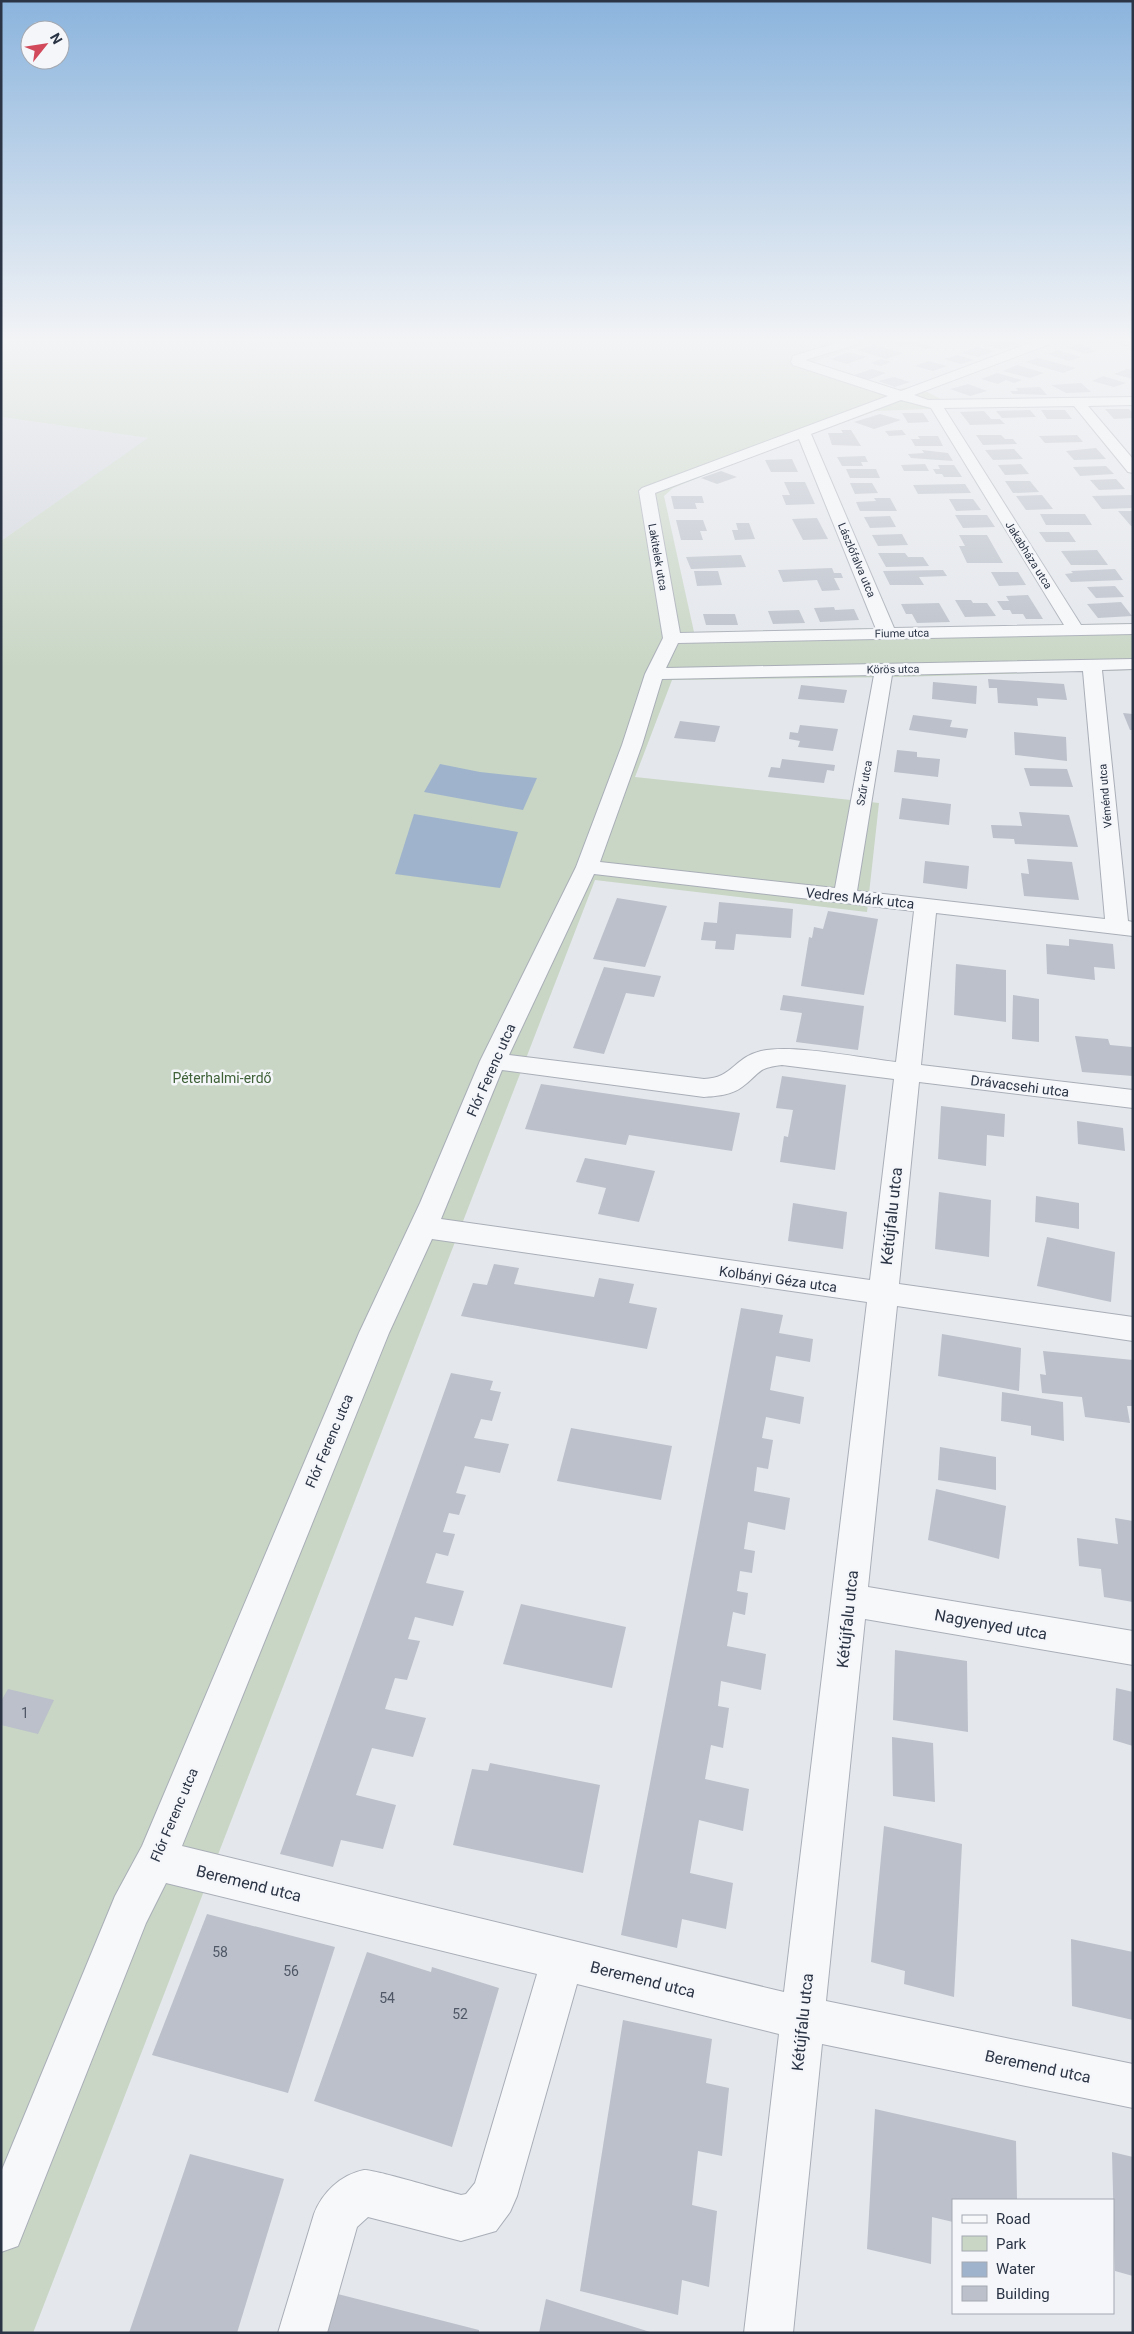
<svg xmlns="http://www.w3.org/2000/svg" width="1134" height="2334" viewBox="0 0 1134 2334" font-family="Roboto,sans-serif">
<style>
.built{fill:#d2d6de}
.green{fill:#c9d6c5}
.water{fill:#9fb4cc}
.building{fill:#bbc0ca}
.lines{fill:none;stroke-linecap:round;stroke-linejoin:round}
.minor-casing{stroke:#a9aeb7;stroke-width:2}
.minor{fill:#f7f8fa;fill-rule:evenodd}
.labels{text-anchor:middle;stroke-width:5;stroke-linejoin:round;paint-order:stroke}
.far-street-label{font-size:11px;fill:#2b3445;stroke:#f4f6f9}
.street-label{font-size:14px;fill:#2b3445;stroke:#f4f6f9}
.park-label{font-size:14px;fill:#3f6138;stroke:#f4f6f9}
.near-number-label{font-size:14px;fill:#4f5766}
.near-street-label{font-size:16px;fill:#2b3445;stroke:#f4f6f9}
</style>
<rect width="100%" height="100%" fill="#e4e7ec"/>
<!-- built -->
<path class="built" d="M1,417L149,438L1,541Z"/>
<!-- green -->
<path class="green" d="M1,341H875L813,362L895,390C917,383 936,395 953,408L876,411L774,447L673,488L664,496L694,632L1133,623V670L899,677L672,680L635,777L879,803L867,912L595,880L33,2333H1V541L148,438L1,417Z"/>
<!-- water -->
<g class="water">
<path d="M440,764L480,772L537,778L523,810L424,792Z"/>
<path d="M414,814L518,832L500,888L395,874Z"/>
</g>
<!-- building -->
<g class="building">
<path d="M886,341H912L934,347L927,349L908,344L901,346Z"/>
<path d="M996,341H1010L1018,343L1001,349L984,345Z"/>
<path d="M1083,341H1115L1131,345L1127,347L1107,341L1097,345Z"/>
<path d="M1077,344L1093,348L1089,349L1096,351L1088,354L1066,348Z"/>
<path d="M874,345L903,353L886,359L857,350Z"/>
<path d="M977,347L995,351L978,357L961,353Z"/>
<path d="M1058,350L1081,357L1069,361L1047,354Z"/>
<path d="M849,352L866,357L847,364L830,359Z"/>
<path d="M957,355L974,360L961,364L944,359Z"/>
<path d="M1038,358L1076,368L1063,373L1025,362Z"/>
<path d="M881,359L891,362L881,366L871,363Z"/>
<path d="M929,361L947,366L933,371L915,366Z"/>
<path d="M1017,365L1044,373L1030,378L1003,371Z"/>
<path d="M872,369L886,373L868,380L854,375Z"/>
<path d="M1127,369L1133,370V379L1114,374Z"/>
<path d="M997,373L1022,380L1014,383L1006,380L998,384L981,379Z"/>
<path d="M1103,376L1126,383L1114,387L1092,381Z"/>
<path d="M894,377L910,382L895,387L878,381Z"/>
<path d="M1081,383L1091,392L1066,393L1051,385Z"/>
<path d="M968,384L987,391L970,396L950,389Z"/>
<path d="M1040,387L1047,395L1013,394L1010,391H1018L1016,388Z"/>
<path d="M1105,409H1129L1133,413V418L1114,419Z"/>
<path d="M1030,410L1036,417L1002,418L996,411Z"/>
<path d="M1041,410H1065L1072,419H1047Z"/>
<path d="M984,411L991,419H1000L1005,424L970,425L960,412Z"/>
<path d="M902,413H923L929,422L908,423Z"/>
<path d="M880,414L901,420L874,429L854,422Z"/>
<path d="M841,430H851L861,446L832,445L828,433H843Z"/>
<path d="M902,430L906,435L889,436L885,431Z"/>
<path d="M976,435H1001L1005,439H1013L1017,444L983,445Z"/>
<path d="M1077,435L1083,442L1045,443L1039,436Z"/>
<path d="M918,436H938L943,446H915L911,439H920Z"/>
<path d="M1096,448L1106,459L1074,460L1066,451Z"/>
<path d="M1014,449L1023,459L993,460L985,450Z"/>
<path d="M922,450L948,453L953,461L911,458L908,454L924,453Z"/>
<path d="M865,456L868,462H861L863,466H842L837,457Z"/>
<path d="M792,459L798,472H771L765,460Z"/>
<path d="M925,464L929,471H904L901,465Z"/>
<path d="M1021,464L1029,474L1005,475L998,465Z"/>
<path d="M938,465H954L962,477H944L942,474H936L933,469H940Z"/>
<path d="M1106,466L1114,474L1080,476L1073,467Z"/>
<path d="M846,469H876L880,478H850Z"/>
<path d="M721,471L737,477L717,484L701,478Z"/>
<path d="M1116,479L1125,489L1099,490L1090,480Z"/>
<path d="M1005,481H1030L1039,492L1013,493Z"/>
<path d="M784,482H805L815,504L786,505L782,495H790Z"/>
<path d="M850,483H872L878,493L855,494Z"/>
<path d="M965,484L971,493L918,494L913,485Z"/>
<path d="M1042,495L1053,509L1026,510L1016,496Z"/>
<path d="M1133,495V508L1102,509L1092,496Z"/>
<path d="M671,496H702L704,503H695L697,509H674Z"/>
<path d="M874,498H890L897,511H860L856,502L876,501Z"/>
<path d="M949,499H973L981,510L956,511Z"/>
<path d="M1118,511H1133V526H1131Z"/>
<path d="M1040,514H1085L1092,525H1046Z"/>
<path d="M955,515H987L995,527L963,528Z"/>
<path d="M890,516L896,527L870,528L864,517Z"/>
<path d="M817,518L828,539L803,540L792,519Z"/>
<path d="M676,520H703L707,531H700L703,540H681Z"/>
<path d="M736,523H749L755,539L735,540L732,530H738Z"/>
<path d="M1039,532H1069L1076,542H1046Z"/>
<path d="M902,534L908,545L878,546L872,535Z"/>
<path d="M959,535H987L1003,563H967L959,546H965Z"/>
<path d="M1097,550L1108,565H1071L1061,551Z"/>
<path d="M878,553H905L908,557H923L929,566L886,567Z"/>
<path d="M741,555L746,567L691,569L686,557Z"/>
<path d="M832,568L834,573H841L843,578H834L840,590L822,591L817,580L783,582L778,570Z"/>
<path d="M1115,569L1123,580L1071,582L1065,574L1073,573L1071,571Z"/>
<path d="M943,570L947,576L919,577L924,585H890L883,571Z"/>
<path d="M694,571H718L722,585L697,586Z"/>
<path d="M991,572H1018L1026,585L999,586Z"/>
<path d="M1115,586L1124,597L1096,598L1087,587Z"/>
<path d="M1028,595L1043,619H1026L1023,614H1012L1010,610H1003L997,601H1009L1006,596Z"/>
<path d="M955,600H971L973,603H987L996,616L965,617Z"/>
<path d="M1121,602L1132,616L1098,618L1087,604Z"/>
<path d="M939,603L950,622L917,623L912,614H906L901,604Z"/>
<path d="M834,607L835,610L854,609L859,620L820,622L814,608Z"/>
<path d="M799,610L805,623L773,624L768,611Z"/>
<path d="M703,614H735L738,625H706Z"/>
<path d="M988,679L1064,684L1067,700L1037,698L1038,706L998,703L997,688H989Z"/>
<path d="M933,682L977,686L976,704L932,699Z"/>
<path d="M801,685L847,690L844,703L798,699Z"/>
<path d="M1123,713L1133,714V730H1130Z"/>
<path d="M913,715L952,720L950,727L968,729L966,738L909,730Z"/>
<path d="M680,721L720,726L715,742L674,738Z"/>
<path d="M800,725L838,729L833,751L798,747L800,741L789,739L790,732L798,733Z"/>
<path d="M1014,732L1066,737L1067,761L1015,755Z"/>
<path d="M897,750L917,752V757L940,759L938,777L894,772Z"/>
<path d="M782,759L835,765L834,771L827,770L824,783L768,777L771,767L780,768Z"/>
<path d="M1024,768L1067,769L1073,787L1030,786Z"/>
<path d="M902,798L951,804L949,825L899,819Z"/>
<path d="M1019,812L1069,815L1078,847L1015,844L1014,839L993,838L991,825L1022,826Z"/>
<path d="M1027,859L1072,862L1079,900L1024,896L1021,873L1029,874Z"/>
<path d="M925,861L969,866L967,889L923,883Z"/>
<path d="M617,898L667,906L645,967L593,959Z"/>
<path d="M719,902L793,909L791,938L736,934L734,950L715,949L716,941L701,940L704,922L717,923Z"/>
<path d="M828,911L878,919L864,995L801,986L809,937L812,938L814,927L823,929Z"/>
<path d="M1069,939L1113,944L1115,969L1094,967L1095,980L1047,974L1046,944L1069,946Z"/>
<path d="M956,964L1006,970V1022L954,1015Z"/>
<path d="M604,967L661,976L654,997L626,993L604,1054L573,1048Z"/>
<path d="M783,995L864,1006L858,1050L796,1042L802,1013L780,1010Z"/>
<path d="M1013,995L1039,999V1042L1012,1039Z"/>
<path d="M1075,1036L1108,1039L1110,1045L1132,1047L1133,1076L1082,1072Z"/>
<path d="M782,1076L846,1085L835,1170L780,1162L784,1136L788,1137L793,1110L776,1108Z"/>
<path d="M541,1084L740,1113L732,1151L629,1135L626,1145L525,1129Z"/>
<path d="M941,1106L1005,1114L1004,1137L987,1135L986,1166L938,1159Z"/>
<path d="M1077,1121L1123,1128L1125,1151L1078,1144Z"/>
<path d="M585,1158L655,1171L639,1222L598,1214L606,1188L576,1182Z"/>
<path d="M939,1192L991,1200L989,1257L935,1249Z"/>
<path d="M1036,1196L1079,1203V1229L1035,1222Z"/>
<path d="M793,1203L847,1212L843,1249L788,1241Z"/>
<path d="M1047,1237L1115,1252L1111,1302L1037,1286Z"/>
<path d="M494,1264L519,1268L514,1284L594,1297L599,1278L634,1284L629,1303L657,1308L647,1349L461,1316L473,1283L487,1285Z"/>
<path d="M741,1308L783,1315L779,1333L813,1339L810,1362L776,1356L770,1390L804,1397L800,1424L766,1417L762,1438L773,1440L768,1469L757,1467L754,1491L790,1498L785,1530L748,1522L744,1549L755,1551L752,1573L740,1571L737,1591L748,1593L745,1615L733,1612L727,1646L766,1654L761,1690L721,1681L718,1706L729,1708L723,1748L711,1745L705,1779L749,1789L743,1831L699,1820L690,1873L733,1883L726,1929L682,1919L677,1948L621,1935Z"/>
<path d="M942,1334L1021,1348L1019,1391L938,1376Z"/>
<path d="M1043,1351L1133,1360V1406H1127L1130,1423L1085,1417L1082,1397L1042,1393L1040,1374L1046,1375Z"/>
<path d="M451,1373L493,1381L490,1390L501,1392L492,1421L481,1419L474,1438L509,1444L500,1473L465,1466L456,1493L466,1495L459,1515L449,1513L443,1532L455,1534L448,1556L436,1553L426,1583L464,1591L453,1626L415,1617L408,1639L420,1641L407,1680L395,1678L385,1709L426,1718L413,1757L372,1748L356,1795L396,1805L383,1849L341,1840L333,1867L280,1854Z"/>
<path d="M1002,1392L1063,1402L1064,1441L1031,1435V1426L1001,1421Z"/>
<path d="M571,1428L672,1446L661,1500L557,1481Z"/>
<path d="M940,1447L996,1457V1490L938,1480Z"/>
<path d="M936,1489L1006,1506L999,1559L928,1540Z"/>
<path d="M1115,1518L1133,1521V1602L1104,1597L1101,1569L1079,1566L1077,1538L1118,1544Z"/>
<path d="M521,1604L626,1627L612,1688L503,1664Z"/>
<path d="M895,1650L967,1661L968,1732L893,1720Z"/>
<path d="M1116,1688L1133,1692V1746L1113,1740Z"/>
<path d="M8,1689L54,1700L38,1734L1,1725V1701Z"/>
<path d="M892,1737L933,1743L935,1802L893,1796Z"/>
<path d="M490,1763L600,1785L583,1873L453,1845L472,1769L488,1771Z"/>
<path d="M884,1826L962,1844L954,1997L904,1984L905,1971L871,1962Z"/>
<path d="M207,1914L335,1947L288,2093L152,2055Z"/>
<path d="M1071,1939L1133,1952V2020L1072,2006Z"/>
<path d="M367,1952L431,1972L432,1967L499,1988L452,2147L314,2101Z"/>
<path d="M623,2020L712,2039L706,2083L729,2088L722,2156L698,2151L692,2205L717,2211L709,2287L682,2280L678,2315L580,2291Z"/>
<path d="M875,2109L1016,2141L1017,2200H953V2222L932,2217L931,2264L867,2249Z"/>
<path d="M1112,2152L1133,2157V2276L1115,2271Z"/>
<path d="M190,2154L284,2179L237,2333H129Z"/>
<path d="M322,2290L479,2330V2333H311Z"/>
<path d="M546,2299L650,2332V2333H539Z"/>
</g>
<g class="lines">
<defs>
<path id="minor" d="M842,341H860L858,344L805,360L901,391L1035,341H1052L1050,344L914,395L928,400L1133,397V405L1088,406L1133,459V473L1128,472L1074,406L944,408L1081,625L1133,624V634L678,643L666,668L1133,659V669L1102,670L1128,921L1133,922V936L936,913L921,1065L1133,1090V1108L919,1082L899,1284L1133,1317V1341L897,1306L868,1587L1133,1631V1665L865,1619L826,2001L1133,2064V2108L822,2044L793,2333H744L779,2034L577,1984L517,2196L510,2212L496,2231L461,2241L368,2217L357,2227L327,2333H278L314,2214C322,2193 340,2175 364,2170C373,2169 446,2191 461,2195L466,2194L475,2183L537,1974L166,1883L146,1923L18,2246L1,2252V2172L115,1896L142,1846L359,1333L420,1203L480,1061L576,867L622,745L645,674L663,638L639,491L642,488L888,396L793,365L791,362L793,356ZM901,400L931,408L1064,625L894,628L811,434ZM799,439L876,629L680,633L655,493ZM1083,671L1105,919L857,891L892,675ZM874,675L835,888L600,862L642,745L662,679ZM594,874L914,911L896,1062C861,1058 793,1044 761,1051C733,1058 733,1078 704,1079L509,1055ZM782,1065L894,1079L870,1280L441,1219L502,1070L704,1097C716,1096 732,1095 742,1087C761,1073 756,1068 782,1065ZM432,1239L867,1302L784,1992L182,1846L389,1333Z"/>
</defs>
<!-- minor casing -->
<use href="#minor" class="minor-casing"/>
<!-- minor -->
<use href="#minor" class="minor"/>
</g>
<!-- sky -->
<linearGradient id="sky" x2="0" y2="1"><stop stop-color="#8bb4dd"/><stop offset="0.51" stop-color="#f3f4f6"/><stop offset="1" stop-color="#f3f4f6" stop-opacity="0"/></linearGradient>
<rect width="1134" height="668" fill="url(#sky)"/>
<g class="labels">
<!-- far-street labels -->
<g class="far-street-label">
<text transform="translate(1029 555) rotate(58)" y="4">Jakabháza utca</text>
<text transform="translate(658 557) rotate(80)" y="4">Lakitelek utca</text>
<text transform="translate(857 560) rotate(67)" y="4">Lászlófalva utca</text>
<text transform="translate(902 633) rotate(-1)" y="4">Fiume utca</text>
<text transform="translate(893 669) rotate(-1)" y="4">Körös utca</text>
<text transform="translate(864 783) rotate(-80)" y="4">Szűr utca</text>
<text transform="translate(1105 796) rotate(-95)" y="4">Véménd utca</text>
</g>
<!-- street labels -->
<g class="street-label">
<text transform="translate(860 898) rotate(6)" y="5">Vedres Márk utca</text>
<text transform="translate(491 1070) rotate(-66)" y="5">Flór Ferenc utca</text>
<text transform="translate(1020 1086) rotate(7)" y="5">Drávacsehi utca</text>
<text transform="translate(778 1279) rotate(8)" y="5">Kolbányi Géza utca</text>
<text transform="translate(329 1441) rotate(-67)" y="5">Flór Ferenc utca</text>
<text transform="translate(174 1815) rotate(-67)" y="5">Flór Ferenc utca</text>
</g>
<!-- park labels -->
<g class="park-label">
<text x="222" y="1083">Péterhalmi-erdő</text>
</g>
<!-- near-number labels -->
<g class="near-number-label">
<text x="25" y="1718">1</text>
<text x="220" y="1957">58</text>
<text x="291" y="1976">56</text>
<text x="387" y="2003">54</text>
<text x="460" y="2019">52</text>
</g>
<!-- near-street labels -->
<g class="near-street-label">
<text transform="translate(891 1216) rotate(-84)" y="6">Kétújfalu utca</text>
<text transform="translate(847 1619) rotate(-84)" y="6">Kétújfalu utca</text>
<text transform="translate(991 1624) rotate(10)" y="6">Nagyenyed utca</text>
<text transform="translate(249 1883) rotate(14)" y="6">Beremend utca</text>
<text transform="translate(643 1979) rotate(14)" y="6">Beremend utca</text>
<text transform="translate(802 2022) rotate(-84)" y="6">Kétújfalu utca</text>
<text transform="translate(1038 2066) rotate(12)" y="6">Beremend utca</text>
</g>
</g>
<!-- border -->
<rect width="1134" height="2334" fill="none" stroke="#2b3445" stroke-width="5"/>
<!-- legend -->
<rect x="952" y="2199" width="162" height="115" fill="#f4f6f9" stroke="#a4a8b1"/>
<rect x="962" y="2215" width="25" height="8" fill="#f7f8fa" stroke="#a4a8b1"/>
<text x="996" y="2224" font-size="15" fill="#2b3445">Road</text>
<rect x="962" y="2236" width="25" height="15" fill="#c9d6c5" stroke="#a4a8b1"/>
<text x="996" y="2249" font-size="15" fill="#2b3445">Park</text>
<rect x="962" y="2262" width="25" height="15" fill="#9fb4cc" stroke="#a4a8b1"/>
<text x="996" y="2274" font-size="15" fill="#2b3445">Water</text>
<rect x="962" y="2286" width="25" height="15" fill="#bbc0ca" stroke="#a4a8b1"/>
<text x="996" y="2299" font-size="15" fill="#2b3445">Building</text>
<!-- north arrow -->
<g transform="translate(45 45) rotate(60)"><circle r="24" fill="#f4f6f9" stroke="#a4a8b1"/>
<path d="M0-4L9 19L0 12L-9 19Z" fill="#d1495b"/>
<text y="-8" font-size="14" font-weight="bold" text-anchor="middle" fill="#2b3445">N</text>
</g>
</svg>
